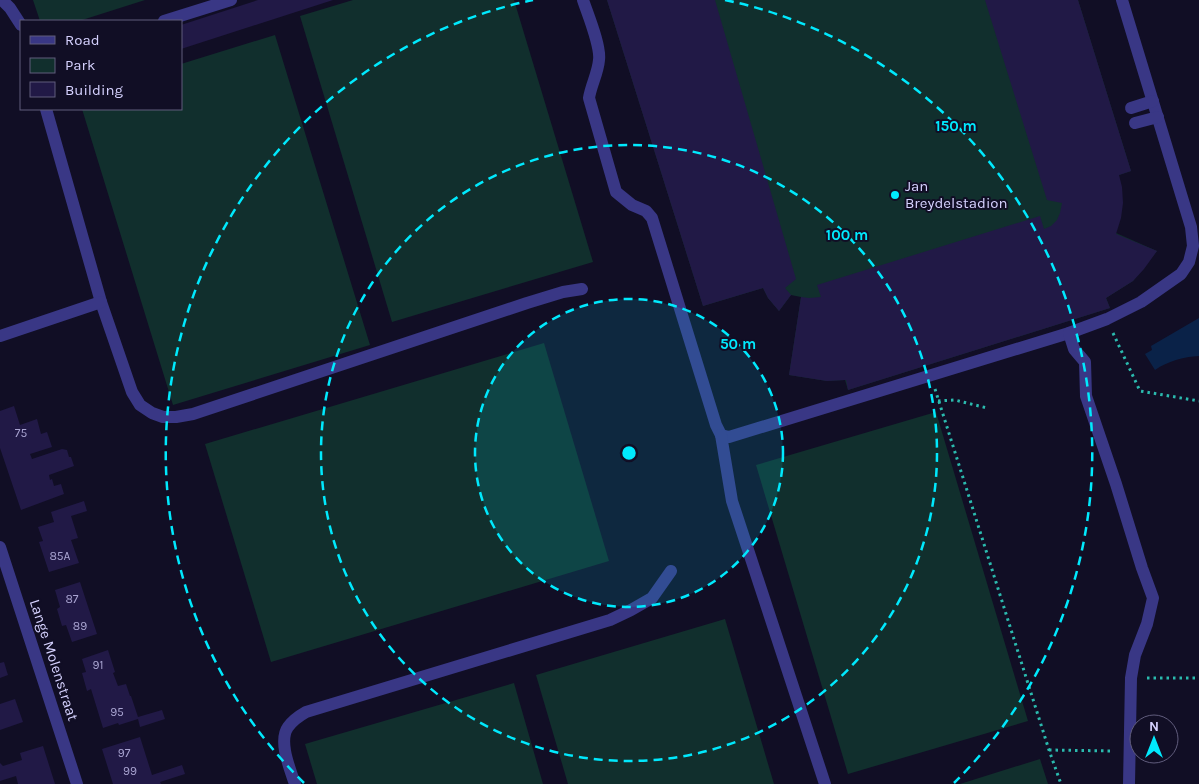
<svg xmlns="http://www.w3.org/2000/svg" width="1199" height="784" viewBox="0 0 1199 784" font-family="Karla,sans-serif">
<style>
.green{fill:#112f2d}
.water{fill:#0a2248}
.building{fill:#211946}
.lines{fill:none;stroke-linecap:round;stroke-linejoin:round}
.path{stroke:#2bbaae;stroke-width:3;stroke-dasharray:2.5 4;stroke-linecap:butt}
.minor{stroke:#393785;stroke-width:12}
.ring{fill:none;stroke:#00e9fd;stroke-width:2.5;stroke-dasharray:9 6}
.poi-dot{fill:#00e9fd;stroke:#110e25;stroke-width:2}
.labels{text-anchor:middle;stroke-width:4;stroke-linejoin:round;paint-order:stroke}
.number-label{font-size:12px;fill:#a9a4d1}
.poi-label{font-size:15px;fill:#d6d2ff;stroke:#110e25;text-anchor:start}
.street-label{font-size:15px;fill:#d6d2ff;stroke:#110e25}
.centre{fill:#00e9fd;stroke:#110e25;stroke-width:2.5}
.ring-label{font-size:15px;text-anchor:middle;font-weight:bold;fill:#00e9fd;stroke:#110e25;stroke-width:4;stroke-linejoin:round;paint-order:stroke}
</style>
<rect width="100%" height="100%" fill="#110e25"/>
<!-- green -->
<g class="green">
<path d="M33,0H145L79,21H40Z"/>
<path d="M353,0H514L593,262L392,322L300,16Z"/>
<path d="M607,0H1078L1131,171L1119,175L1116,233L1157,251L1133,281L1106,298L1110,308L848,390L845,380L827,381L789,375L801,297L791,295L779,311L768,298L763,288L703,306Z"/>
<path d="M275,35L370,345L173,405L82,109H181V64Z"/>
<path d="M544,343L609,561L271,662L205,444Z"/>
<path d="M936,412L1028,721L848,774L756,465Z"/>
<path d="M725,619L774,784H568L536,675Z"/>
<path d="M514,683L543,784H317L305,744Z"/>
<path d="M1040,759L1048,784H960Z"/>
</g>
<!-- water -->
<path class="water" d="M1199,318V356C1183,357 1168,361 1155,370L1145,354L1152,350L1151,346Z"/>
<!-- building -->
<g class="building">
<path d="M258,0H333L181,49V25Z"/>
<path d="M607,0H715L796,279L785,288L791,295L779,311L768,298L763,288L703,306Z"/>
<path d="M985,0H1078L1131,171L1119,175L1122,187L1123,203L1121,218L1116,234L1157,251L1144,269L1133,281L1106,298L1110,308L848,390L846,380L827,381L789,375L801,297L809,298L821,297L817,285L1040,216L1044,229L1051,226L1057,220L1060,213L1062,203L1047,200Z"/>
<path d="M14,406L20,425L37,419L41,434L47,432L52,447L30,454L32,459L62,449L67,450L69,457H71L74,466L49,475L50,480L52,479L54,486L61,484L64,494L21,510L0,448V411Z"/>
<path d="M84,501L87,511L71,516L78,538L71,540L79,563L49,572L39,542L43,541L38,527L54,522L51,512Z"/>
<path d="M80,582L97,634L72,642L66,625L62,626L57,609L60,607L55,590Z"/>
<path d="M108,650L115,672L113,673L118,686L126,684L130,696H131L138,717L162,710L165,719L140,727L138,719L119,725L118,723L103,728L91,689L87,691L82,673L86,672L82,659Z"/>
<path d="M4,662L8,675L0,678V663Z"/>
<path d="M15,699L23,722L0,730V704Z"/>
<path d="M140,737L152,775L182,765L185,774L160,782L161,784H113L102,749Z"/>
<path d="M43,746L55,784H18L16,776L0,781V763L3,766L22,760L20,753Z"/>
</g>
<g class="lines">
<!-- path -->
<g class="path">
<path d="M1113,333L1140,391L1199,401"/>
<path d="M935,389L1049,750L1061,784"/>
<path d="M938,401L955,400L987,408"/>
<path d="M1147,678H1199"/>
<path d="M1049,750L1113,751"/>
</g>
<!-- minor -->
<g class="minor">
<path d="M2,0L10,8L21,25"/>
<path d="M583,0C588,15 601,46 599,60C598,73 591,85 589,98L616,192L632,205L646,211L652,218L716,425L721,435L729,437L1069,333L1107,319L1141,302L1181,274L1189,262L1193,246L1191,227L1122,0"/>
<path d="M164,21L231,0"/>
<path d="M1131,108L1153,101"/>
<path d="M46,109L101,302L132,392L140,405L152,413L163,417H176L193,414L527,303L563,292L582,289"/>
<path d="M1135,123L1158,117"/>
<path d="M1069,333L1074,349L1085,362L1086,396L1116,484L1142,568L1153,598L1147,624L1135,655L1131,678L1129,784"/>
<path d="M0,336L101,302"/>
<path d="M721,435L732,501L825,784"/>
<path d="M0,547L77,784"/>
<path d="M295,784C290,769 278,741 288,727C293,720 299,716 306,712L610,620L631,610L652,598L671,571"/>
</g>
</g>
<!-- distance rings -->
<circle cx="629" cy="453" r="154" fill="#00e9fd" fill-opacity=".12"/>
<g class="ring">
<circle cx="629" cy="453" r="154"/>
<circle cx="629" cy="453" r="308"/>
<path d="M304 783A463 463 0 0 1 533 0M725 0A463 463 0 0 1 954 783"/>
</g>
<!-- markers -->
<circle class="poi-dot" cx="895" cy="195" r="5"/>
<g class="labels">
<!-- number labels -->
<g class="number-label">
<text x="21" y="437">75</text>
<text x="60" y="560">85A</text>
<text x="72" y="603">87</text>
<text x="80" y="630">89</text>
<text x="98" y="669">91</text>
<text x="117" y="716">95</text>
<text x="124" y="757">97</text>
<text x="130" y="775">99</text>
</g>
<!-- poi labels -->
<g class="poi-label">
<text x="905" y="191">Jan<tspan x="905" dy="17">Breydelstadion</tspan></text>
</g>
<!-- street labels -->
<g class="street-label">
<text transform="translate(54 660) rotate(72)" y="5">Lange Molenstraat</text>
</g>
</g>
<circle cx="629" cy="453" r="8" class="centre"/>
<g class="ring-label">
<text x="956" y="131">150 m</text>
<text x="847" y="240">100 m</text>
<text x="738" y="349">50 m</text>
</g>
<!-- legend -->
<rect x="20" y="20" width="162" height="90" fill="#110e25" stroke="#605c7c"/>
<rect x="30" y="36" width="25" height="8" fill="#393785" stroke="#605c7c"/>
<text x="65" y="45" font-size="15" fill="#d6d2ff">Road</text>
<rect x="30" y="58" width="25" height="15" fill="#112f2d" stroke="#605c7c"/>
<text x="65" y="70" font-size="15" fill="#d6d2ff">Park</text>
<rect x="30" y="82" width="25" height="15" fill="#211946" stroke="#605c7c"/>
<text x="65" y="95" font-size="15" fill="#d6d2ff">Building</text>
<!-- north arrow -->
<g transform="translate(1154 739)"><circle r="24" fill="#110e25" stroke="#605c7c"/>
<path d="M0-4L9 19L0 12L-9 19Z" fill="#00e9fd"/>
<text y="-8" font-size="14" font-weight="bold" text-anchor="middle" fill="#d6d2ff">N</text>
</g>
</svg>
